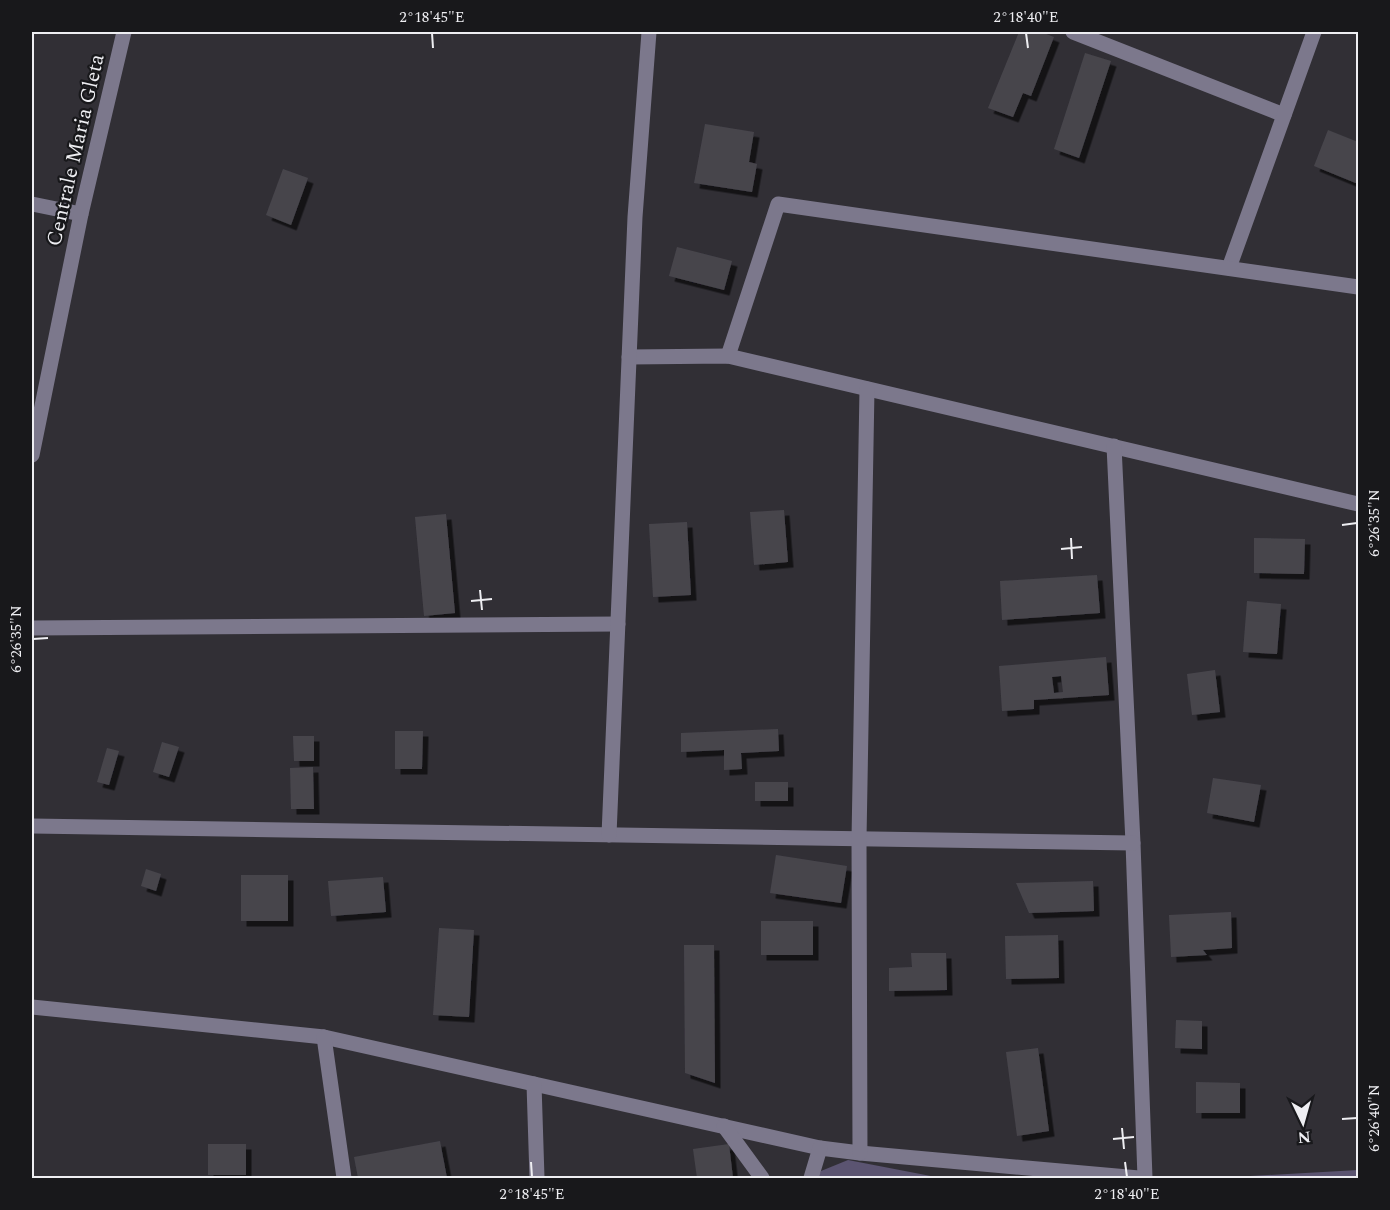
<svg xmlns="http://www.w3.org/2000/svg" width="1390" height="1210" viewBox="0 0 1390 1210" font-family="Spectral,serif">
<style>
.green{fill:#5b5471}
.building{fill:#47454c;fill-rule:evenodd;filter:url(#shadow)}
.lines{fill:none;stroke-linecap:round;stroke-linejoin:round}
.minor{stroke:#7c788c;stroke-width:15}
.ticks{fill:none;stroke:#eeeef2;stroke-width:2}
.labels{text-anchor:middle;stroke-width:4.5;stroke-linejoin:round;paint-order:stroke}
.street-label{font-size:21px;fill:#eeeef2;stroke:#18181b}
.neatline{fill:none;stroke:#eeeef2;stroke-width:2}
.ticks-label{font-size:15px;text-anchor:middle;fill:#eeeef2}
</style>
<defs>
<filter id="shadow"><feDropShadow dx="5.5" dy="5.5" stdDeviation="0" flood-color="#0009"/></filter>
</defs>
<rect width="100%" height="100%" fill="#312f35"/>
<!-- green -->
<g class="green">
<path d="M848,1160L941,1178H818L821,1171Z"/>
<path d="M1358,1170V1178H1216Z"/>
</g>
<!-- building -->
<g class="building">
<path d="M1019,32H1041L1054,37L1031,96L1023,93L1013,117L988,108Z"/>
<path d="M1085,53L1111,61L1079,158L1054,149Z"/>
<path d="M705,124L754,132L749,162L757,164L752,192L694,183Z"/>
<path d="M1328,130L1358,142V184L1314,166Z"/>
<path d="M283,169L308,178L291,225L266,215Z"/>
<path d="M677,247L732,261L724,290L669,276Z"/>
<path d="M784,510L788,562L754,565L750,512Z"/>
<path d="M446,514L455,613L424,616L415,517Z"/>
<path d="M687,522L691,595L653,597L649,524Z"/>
<path d="M1254,538L1305,539L1304,574L1254,573Z"/>
<path d="M1097,575L1100,613L1002,620L1000,581Z"/>
<path d="M1247,601L1281,604L1277,654L1243,652Z"/>
<path d="M1106,657L1109,695L1034,700V709L1002,711L999,666ZM1061,676L1063,692L1054,693L1052,677Z"/>
<path d="M1215,670L1220,712L1192,715L1187,674Z"/>
<path d="M778,729L779,751L741,753L742,769L724,770V750L681,752V733Z"/>
<path d="M395,731H423L422,769H395Z"/>
<path d="M293,736H314V761H294Z"/>
<path d="M162,742L179,747L169,777L153,772Z"/>
<path d="M107,748L119,751L109,785L97,782Z"/>
<path d="M313,767L314,809H291L290,768Z"/>
<path d="M1213,778L1261,785L1254,822L1207,813Z"/>
<rect x="755" y="782" width="33" height="19"/>
<path d="M776,855L847,866L841,903L770,893Z"/>
<path d="M146,869L161,874L156,891L141,886Z"/>
<rect x="241" y="875" width="47" height="46"/>
<path d="M383,877L386,912L331,916L328,881Z"/>
<path d="M1093,881L1094,911L1029,913L1016,883Z"/>
<path d="M1231,912L1232,948L1203,950L1207,955L1171,957L1169,915Z"/>
<rect x="761" y="921" width="52" height="34"/>
<path d="M439,928L474,930L469,1017L433,1015Z"/>
<path d="M1058,935L1059,978L1006,979L1005,936Z"/>
<path d="M684,945H714L715,1083L685,1073Z"/>
<path d="M911,953H946L947,990L889,991V968L912,967Z"/>
<path d="M1176,1020L1202,1021V1049L1175,1048Z"/>
<path d="M1038,1048L1049,1131L1017,1136L1006,1052Z"/>
<path d="M1196,1082L1240,1083V1113H1196Z"/>
<path d="M440,1141L447,1178H358L354,1157Z"/>
<rect x="208" y="1144" width="38" height="31"/>
<path d="M729,1144L733,1178H697L693,1149Z"/>
</g>
<g class="lines">
<!-- minor -->
<g class="minor">
<path d="M1073,32L1284,115"/>
<path d="M32,204L81,214"/>
<path d="M1229,268L1314,32"/>
<path d="M728,356L778,204L1358,287"/>
<path d="M629,357L728,356L1358,504"/>
<path d="M1114,446L1133,843L1145,1178"/>
<path d="M32,455L81,214L124,32"/>
<path d="M32,628L618,624"/>
<path d="M32,826L1133,843"/>
<path d="M609,835L635,217L649,32"/>
<path d="M32,1007L324,1037L820,1148L860,1153L1139,1178"/>
<path d="M324,1037L344,1178"/>
<path d="M534,1084L537,1178"/>
<path d="M724,1126L762,1178"/>
<path d="M860,1153L859,839L867,389"/>
<path d="M811,1178L820,1148"/>
</g>
</g>
<!-- ticks -->
<path class="ticks" d="M432,33L433,48M1026,33L1028,48M1342,525L1357,523M1071,538L1072,559M1061,549L1082,547M480,590L482,610M471,601L492,599M33,639L48,638M1342,1119L1357,1118M1122,1128L1124,1149M1113,1139L1134,1137M531,1162L532,1177M1125,1162L1127,1177"/>
<g class="labels">
<!-- street labels -->
<g class="street-label">
<text transform="translate(75 150) rotate(-77)" y="7">Centrale Maria Gleta</text>
</g>
</g>
<!-- border -->
<rect width="1390" height="1210" fill="none" stroke="#18181b" stroke-width="66"/>
<!-- north arrow -->
<g transform="translate(1303 1123) rotate(175)" stroke="#18181b" stroke-width="4.5" paint-order="stroke">
<path d="M0-4.5L10 22L0 15L-10 22Z" fill="#eeeef2"/>
<text y="-9" font-size="16" font-weight="bold" text-anchor="middle" fill="#eeeef2">N</text>
</g>
<rect x="33" y="33" width="1324" height="1144" class="neatline"/>
<g class="ticks-label">
<text x="432" y="22">2°18'45"E</text>
<text x="1026" y="22">2°18'40"E</text>
<text transform="translate(1374 523) rotate(-90)" y="5">6°26'35"N</text>
<text transform="translate(16 639) rotate(-90)" y="5">6°26'35"N</text>
<text transform="translate(1374 1118) rotate(-90)" y="5">6°26'40"N</text>
<text x="532" y="1199">2°18'45"E</text>
<text x="1127" y="1199">2°18'40"E</text>
</g>
</svg>
